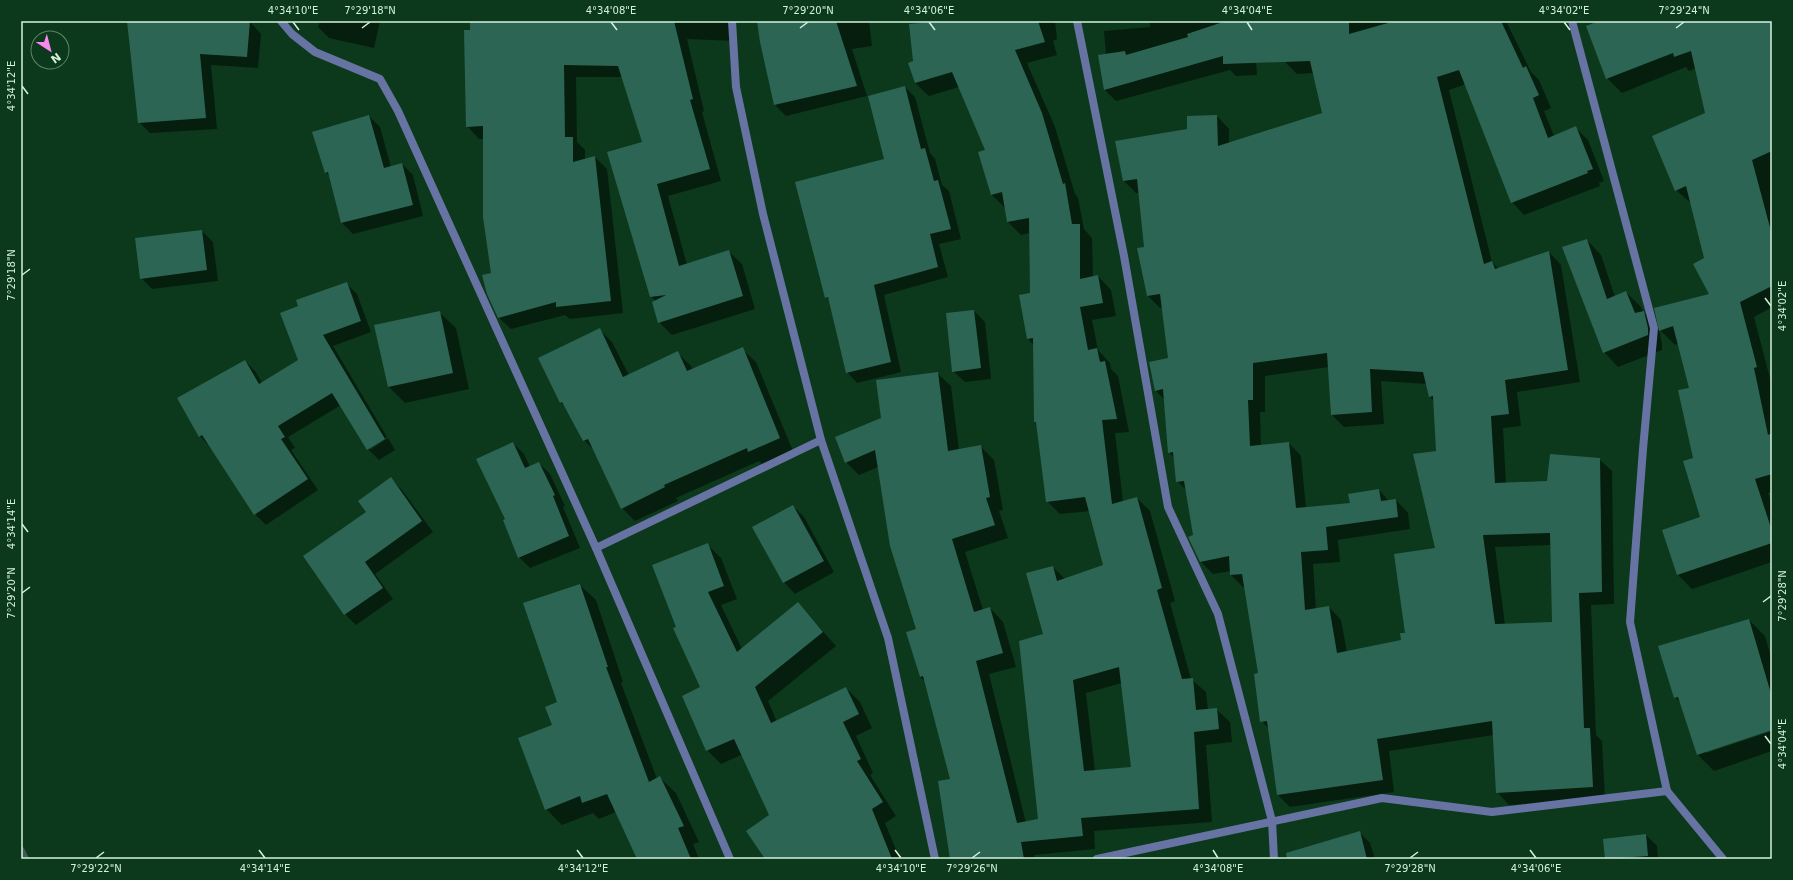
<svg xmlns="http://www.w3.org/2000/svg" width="1793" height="880" viewBox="0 0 1793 880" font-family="'DejaVu Sans',sans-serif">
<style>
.shadow{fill:#0007;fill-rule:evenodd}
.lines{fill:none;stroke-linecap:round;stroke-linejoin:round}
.stream{stroke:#405955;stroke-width:8}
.building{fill:#2d6555;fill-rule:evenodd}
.street{stroke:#6774a3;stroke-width:8}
.ticks{fill:none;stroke:#d4f2db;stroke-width:1.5}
.neatline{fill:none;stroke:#d4f2db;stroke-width:1.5}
.ticks-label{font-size:10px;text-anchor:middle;fill:#d4f2db}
</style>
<rect width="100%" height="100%" fill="#0c391c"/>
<!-- shadow -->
<g class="shadow">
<path d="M128,21L250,22L261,34L258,68L211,65L217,129L150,133L139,122Z"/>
<path d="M320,21H380L374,48L329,38L318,27Z"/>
<path d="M471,21H735V41L687,39L704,111L702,112L721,181L668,196L687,265L729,252L742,264L755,309L672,335L659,322L656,301L651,296L644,143L622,77H576L577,142L585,150V160L595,157L607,169L623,313L570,319L565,315L511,329L498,317L492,274L484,139H479L467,126Z"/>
<path d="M758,21H869L872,46L852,49L867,96L786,116L775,105Z"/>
<path d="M958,21H1055L1057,39L1053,41L1057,55L1027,63L1055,127L1075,194L1078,198L1084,229L1092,238L1093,277L1098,276L1111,290L1116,316L1092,320L1098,350L1110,363L1111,369L1118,376L1129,432L1115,433L1123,502L1137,498L1150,511L1175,601L1170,603L1191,679L1206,692L1208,710L1216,709L1230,722L1232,742L1206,745L1212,822L1094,831L1095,849L1034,855L1035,859H951V780L926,682L920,677L907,632L917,630L878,467L859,475L846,462L882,418L937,373L951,386L959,450L981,447L994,460L1003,510L999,511L1008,538L965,552L983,610L990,608L1003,622L1016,667L989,674L1026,823L1039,820L1044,635L1053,567L1065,579L1105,566L1090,511L1060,514L1047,501L1037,424L1035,422L1034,345L1028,339L1031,294L1030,233L1021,235L1008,222L1005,208L991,194L986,150L959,87L929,96L915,83L914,62ZM1122,683L1132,768L1095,771L1086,693Z"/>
<path d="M1150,21H1253L1257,75L1236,76L1230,70L1116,101L1104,89L1106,55L1104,31L1150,27Z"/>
<path d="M1283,21H1514L1507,23L1531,72L1539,80L1551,108L1544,111L1554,136L1575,127L1588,140L1604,181L1599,183L1600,186L1524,215L1512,202L1466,84L1449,90L1492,262L1499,269L1549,252L1561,265L1580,382L1517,392L1521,426L1503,428L1506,484L1548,482L1599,459L1612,471L1614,604L1591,605L1596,735L1602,741L1605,799L1509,805L1497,792L1494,735L1389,751L1394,792L1290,807L1278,795L1268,728L1261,720L1259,674L1245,587H1243L1231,575V571L1213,574L1201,562L1194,536L1187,491L1177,481L1174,458L1169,452L1165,400L1156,391L1169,359L1163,308H1160L1148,296L1146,247L1140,193H1136L1124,181L1116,142L1188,129L1217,116L1229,129V144L1323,113L1314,73L1297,74L1285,62ZM1329,367L1332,415L1344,427L1384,424L1381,381L1427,384L1430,397L1434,401L1437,452L1436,549L1402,641L1347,652L1341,620L1329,607L1316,610L1313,564L1340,562L1338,540L1410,529L1408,513L1396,500L1389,501L1379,490L1351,504L1306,508L1301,456L1289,443L1261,446L1260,412H1265V376ZM1551,545L1553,623L1505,625L1495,547Z"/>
<path d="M1601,21H1772V307L1754,317L1772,386V492L1768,493L1772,504V562L1692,589L1678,575L1663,530L1702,517L1694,459L1690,388L1679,343L1675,345L1659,329L1662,344V350L1618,367L1604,352L1587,240L1601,255L1615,297L1626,292L1641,307L1643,312L1660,328L1710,295L1705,259L1692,204L1676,190L1706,114L1696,68L1689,71L1686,67L1622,93L1607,78Z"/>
<path d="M905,87L915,97L930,153L935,159L942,185L949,191L961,239L939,244L948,277L884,295L901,372L857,383L847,372L831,302L826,297L886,159Z"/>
<path d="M369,116L380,127L391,167L402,164L413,175L423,216L353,234L342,223L331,177L325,172Z"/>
<path d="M202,231L213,242L218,281L152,289L141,278Z"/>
<path d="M347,284L357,294L371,332L333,346L387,437L370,447V450L388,438L395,450L379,460L368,449L341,405L288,437L295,448L291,450L318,490L266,525L255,514L210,447L200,436L245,361L255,371L262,383L299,360Z"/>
<path d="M974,311L985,322L991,379L965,382L953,371Z"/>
<path d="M439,312L456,328L469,389L405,403L389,387Z"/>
<path d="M599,329L612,342L629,375L678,353L691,366L693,370L742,349L756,362L793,451L762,464L759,461L676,498L678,501L635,521L622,508L595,451L584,440L566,407L561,403L539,358Z"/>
<path d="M513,443L524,454L530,467L539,463L550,474L565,506L563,507L580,548L530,568L519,557L506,520Z"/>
<path d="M391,479L402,490L433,532L375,574L393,599L356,625L345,614L368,512Z"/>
<path d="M793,506L804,517L834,572L795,594L784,582Z"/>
<path d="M707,544L721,558L737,599L721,605L742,649L798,603L836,646L768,701L777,722L846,688L860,702L872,728L856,736L873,773L870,775L896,816L885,823L900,859H789L743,754L721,764L707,750L702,688L677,627Z"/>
<path d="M580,585L596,600L623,682L621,683L657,779L660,778L676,793L699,842L693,844L699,859H638L616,812L599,819L593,813L562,825L546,809L553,726Z"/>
<path d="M1749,620L1765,636L1772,660V729L1706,751V753L1772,731V751L1714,771L1698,755L1681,703L1675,697Z"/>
<path d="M1359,832L1370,843L1375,859H1298Z"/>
<path d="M1646,835L1657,846L1658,859H1606L1604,840Z"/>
</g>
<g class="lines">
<!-- stream -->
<path class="stream" d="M21,851L25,859"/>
</g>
<!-- building -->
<g class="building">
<path d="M127,21H250L247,57L200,54L206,118L138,123Z"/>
<path d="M470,21H674L693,99L690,100L710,169L657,184L679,266L729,250L743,296L658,323L652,302L666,295L650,297L607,152L642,142L618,66L564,65L565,137H573V162L595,156L611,301L556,307V302L498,318L487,294L482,275L491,273L483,217V126L466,127L464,30H470Z"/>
<path d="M757,21H836L857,86L774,105L760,42Z"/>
<path d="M944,21H1038L1045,42L1015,50L1042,113L1063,184L1065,183L1072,224H1080V279L1098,275L1103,303L1080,307L1088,350L1097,348L1100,362L1105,361L1117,419L1102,420L1112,504L1137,497L1162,588L1157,590L1182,679L1193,678L1196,710L1217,708L1219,729L1194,732L1199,809L1081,818L1083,836L1021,842L1024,859H950L938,781L950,779L923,676L920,677L906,632L916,629L890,546L875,450L845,463L835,437L881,418L876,380L938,372L948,451L981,445L990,497L986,498L995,525L952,539L974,612L990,607L1003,653L976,661L1017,823L1038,819L1019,641L1043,634L1026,573L1053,566L1057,581L1103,565L1085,497L1046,502L1036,422H1034L1033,338L1027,339L1019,295L1030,293L1029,218L1007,222L1002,192L991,195L978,152L985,150L952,72L915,83L908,63L913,61L909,24ZM1119,667L1131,767L1084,771L1073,680Z"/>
<path d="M1226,21H1349V34L1395,21H1501L1523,68L1526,66L1539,95L1533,98L1548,138L1576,126L1593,169L1587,171L1588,173L1511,203L1459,70L1437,77L1484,264L1492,261L1495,269L1549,251L1568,370L1505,380L1509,414L1491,416L1495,483L1547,481L1550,454L1600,458L1602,592L1579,593L1584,728H1590L1593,787L1496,793L1492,721L1377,739L1383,780L1277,795L1267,721L1260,722L1254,674L1258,673L1242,574L1230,575L1229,556L1200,562L1188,537L1193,535L1184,481L1176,482L1173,452L1168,453L1163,389L1155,391L1149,362L1168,358L1160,294L1147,296L1137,248L1144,247L1137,179L1123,181L1115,141L1187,129V116L1217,115L1218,146L1322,113L1310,61L1223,64V56L1104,90L1098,55L1125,51L1126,55L1188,37L1187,34ZM1327,353L1331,415L1372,412L1370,369L1423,372L1429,397L1433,396L1436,451L1413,454L1435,548L1394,554L1405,633H1400L1401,640L1337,653L1329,606L1305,610L1301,552L1328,550L1326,527L1398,517L1396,499L1381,501L1379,489L1348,494L1350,503L1296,508L1289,442L1250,446L1248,400H1253V363ZM1550,533L1552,622L1495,624L1483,535Z"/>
<path d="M1599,21H1772V151L1752,160L1772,235V286L1740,302L1757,367L1754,368L1768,435L1772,433V474L1755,479L1772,531V543L1677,575L1662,530L1700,517L1683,461L1693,458L1678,390L1689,388L1673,326L1659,331L1654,308L1709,294L1693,264L1704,258L1686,186L1675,191L1652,136L1705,113L1691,51L1674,57L1673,53L1606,79L1586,26Z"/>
<path d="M905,86L921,149L925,148L934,181L938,180L951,229L930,234L938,267L874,285L891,362L846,373L828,297L825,298L795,182L884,159L868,96Z"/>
<path d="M369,115L384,168L402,163L413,205L341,223L328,172L325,173L312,132Z"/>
<path d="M202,230L207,270L140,279L135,238Z"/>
<path d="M1587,239L1607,299L1626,291L1635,313L1644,311L1648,328V335L1603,353L1562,247Z"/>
<path d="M347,282L361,321L323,335L385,439L367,450L332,393L278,426L285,437L281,439L308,479L254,515L202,435L199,437L177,398L245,360L259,384L298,360L280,313L298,306L296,300Z"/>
<path d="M974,310L981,368L952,372L946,313Z"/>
<path d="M440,311L453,373L388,387L374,325Z"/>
<path d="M600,328L623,377L678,351L687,371L743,347L780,438L748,452L747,448L664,485L665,487L621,509L588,439L583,441L562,402L560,403L538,358Z"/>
<path d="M513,442L525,468L539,462L555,495L553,496L569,536L518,558L503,520L505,519L476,459Z"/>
<path d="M391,477L422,521L365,562L383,588L344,615L303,556L366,512L358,501Z"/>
<path d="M793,505L824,561L783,583L752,527Z"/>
<path d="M708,543L724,586L708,592L737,652L798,602L823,632L755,687L771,723L846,687L859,714L843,722L861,759L857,761L883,802L872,809L892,859H765L746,831L769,815L734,739L706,751L682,696L700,687L673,628L676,627L652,565Z"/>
<path d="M580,584L608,667H606L649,782L660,776L684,826L678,828L691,859H637L607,794L582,803L580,796L545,810L518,738L552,725L545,707L557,702L523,603Z"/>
<path d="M1749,619L1772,697V730L1697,755L1678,697L1674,698L1658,646Z"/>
<path d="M1360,831L1367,859H1287L1286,853Z"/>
<path d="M1646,834L1648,856L1605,859L1603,839Z"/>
</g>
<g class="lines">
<!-- street -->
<g class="street">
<path d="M281,21L292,34L315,52L380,79L398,111L596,548L730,859"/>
<path d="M732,21L736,87L763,214L821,440L888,638L935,859"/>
<path d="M1077,21L1124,256L1168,507L1218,614L1272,821L1274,859"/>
<path d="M1572,21L1654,328L1643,449L1630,622L1667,791L1723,859"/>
<path d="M596,548L821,440"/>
<path d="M1097,859L1382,798L1492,812L1667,791"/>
</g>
</g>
<!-- ticks -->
<path class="ticks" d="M293,22L299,30M611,22L617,30M929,22L935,30M1247,22L1252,30M1564,22L1570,30M362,28L370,22M800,28L808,22M1676,28L1684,22M22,86L28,94M22,275L30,269M1765,298L1771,306M22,524L28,532M22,593L30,587M1763,602L1771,596M1765,736L1771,744M259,850L265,858M577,850L583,858M895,850L901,858M1213,850L1218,858M1530,850L1536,858M96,858L104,852M972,858L980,852M1410,858L1418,852"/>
<!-- border -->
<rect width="1793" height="880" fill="none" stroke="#0c391c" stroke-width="44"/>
<!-- north arrow -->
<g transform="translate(50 50) rotate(144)"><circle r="19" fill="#0c391c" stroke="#5c8368"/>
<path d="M0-3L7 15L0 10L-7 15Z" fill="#f888eb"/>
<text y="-6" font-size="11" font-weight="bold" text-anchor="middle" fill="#d4f2db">N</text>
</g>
<rect x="22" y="22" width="1749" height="836" class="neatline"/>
<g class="ticks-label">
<text x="293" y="14">4°34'10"E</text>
<text x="370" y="14">7°29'18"N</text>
<text x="611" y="14">4°34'08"E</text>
<text x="808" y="14">7°29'20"N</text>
<text x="929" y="14">4°34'06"E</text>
<text x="1247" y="14">4°34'04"E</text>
<text x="1564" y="14">4°34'02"E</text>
<text x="1684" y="14">7°29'24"N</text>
<text transform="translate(11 86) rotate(-90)" y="4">4°34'12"E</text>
<text transform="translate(11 275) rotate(-90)" y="4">7°29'18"N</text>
<text transform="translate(1782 306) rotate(-90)" y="4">4°34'02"E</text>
<text transform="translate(11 524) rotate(-90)" y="4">4°34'14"E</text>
<text transform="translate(11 593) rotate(-90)" y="4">7°29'20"N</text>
<text transform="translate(1782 596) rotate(-90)" y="4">7°29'28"N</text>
<text transform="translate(1782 744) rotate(-90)" y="4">4°34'04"E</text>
<text x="96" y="872">7°29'22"N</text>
<text x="265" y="872">4°34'14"E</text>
<text x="583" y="872">4°34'12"E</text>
<text x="901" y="872">4°34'10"E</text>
<text x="972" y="872">7°29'26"N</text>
<text x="1218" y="872">4°34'08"E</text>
<text x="1410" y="872">7°29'28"N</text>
<text x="1536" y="872">4°34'06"E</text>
</g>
</svg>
